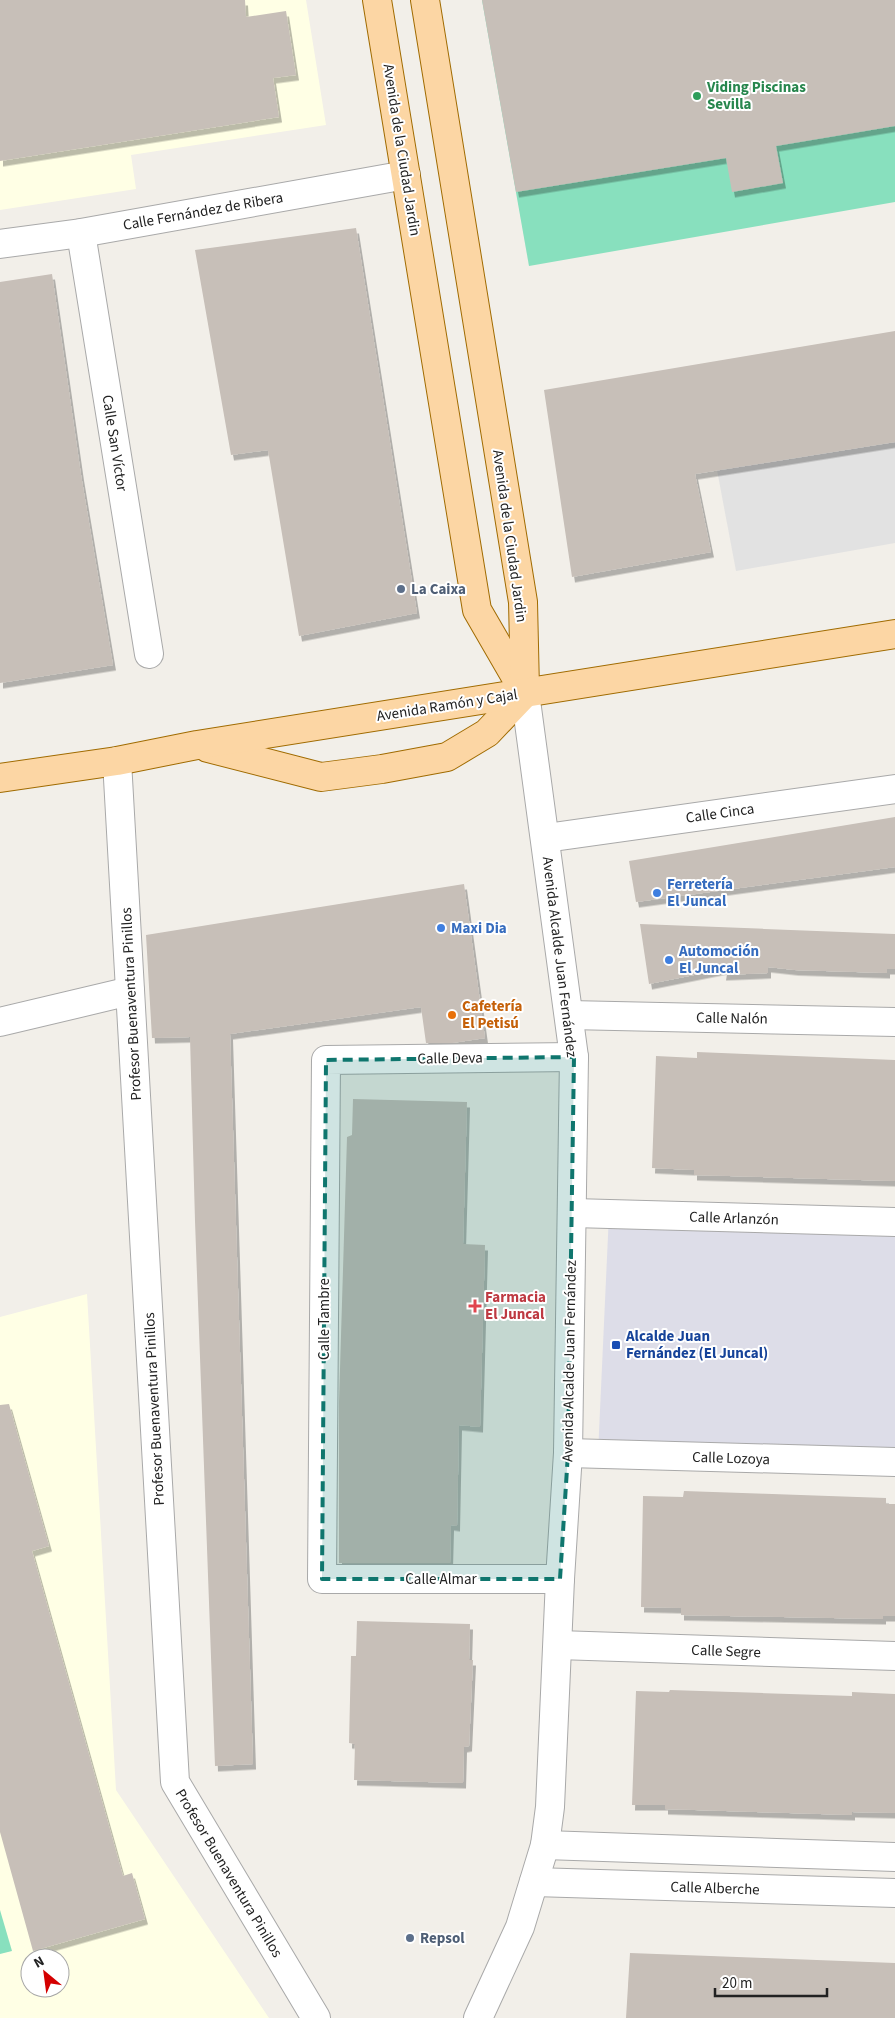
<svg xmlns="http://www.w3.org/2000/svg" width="895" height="2018" viewBox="0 0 895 2018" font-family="'Source Sans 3',sans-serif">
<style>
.education{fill:#ffffe5;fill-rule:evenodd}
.pitch{fill:#88e0be}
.parking{fill:#e2e2e2}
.plaza{fill:#dddde8}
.building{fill:#c7bfb8;filter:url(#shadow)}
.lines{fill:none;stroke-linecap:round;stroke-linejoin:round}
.minor-casing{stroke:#a9a9a9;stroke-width:30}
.major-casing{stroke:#a06b00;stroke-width:30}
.minor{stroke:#fff;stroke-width:28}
.major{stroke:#fcd6a4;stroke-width:28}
.marked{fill:#0f766e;fill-opacity:0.2;stroke:#0f766e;stroke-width:4;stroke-dasharray:10 6;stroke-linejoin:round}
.leisure-dot{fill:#2e9e5b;stroke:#fff;stroke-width:2}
.service-dot{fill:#5c6f8a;stroke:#fff;stroke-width:2}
.shop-dot{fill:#3f7fe0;stroke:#fff;stroke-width:2}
.food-dot{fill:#e8710a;stroke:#fff;stroke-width:2}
.health-dot{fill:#e0444e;stroke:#fff;stroke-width:2}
.transit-dot{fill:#1a4fb4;stroke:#fff;stroke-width:2}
.labels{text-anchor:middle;stroke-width:4;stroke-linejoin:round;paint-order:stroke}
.leisure-label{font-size:15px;font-weight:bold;fill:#27864d;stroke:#fff;text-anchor:start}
.street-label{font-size:15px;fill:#222;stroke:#fff}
.service-label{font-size:15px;font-weight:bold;fill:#4e5e75;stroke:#fff;text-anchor:start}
.shop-label{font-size:15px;font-weight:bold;fill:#366cbe;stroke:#fff;text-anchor:start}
.food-label{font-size:15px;font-weight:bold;fill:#c56008;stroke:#fff;text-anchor:start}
.health-label{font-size:15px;font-weight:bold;fill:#be3a42;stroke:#fff;text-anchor:start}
.transit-label{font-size:15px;font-weight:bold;fill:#164399;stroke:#fff;text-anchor:start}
</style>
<defs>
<filter id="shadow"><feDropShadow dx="3" dy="5.5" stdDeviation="0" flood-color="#0004"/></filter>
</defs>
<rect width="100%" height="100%" fill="#f2efe9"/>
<!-- education -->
<g class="education">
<path d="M0,0H306L326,125L131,155L136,189L0,210Z"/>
<path d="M87,1294L116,1790L269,2018H0V1317ZM30,1958H60V1988H30Z"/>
</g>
<!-- pitch -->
<g class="pitch">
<path d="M482,0H895V202L529,266Z"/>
<path d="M0,1910L12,1951L0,1954Z"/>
</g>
<!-- parking -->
<path class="parking" d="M895,442V543L736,571L717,470Z"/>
<!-- plaza -->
<path class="plaza" d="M609,1214L895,1222V1462L598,1454Z"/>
<!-- building -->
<g class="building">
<path d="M0,0H245L246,17L286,11L296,75L273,78L279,117L0,161Z"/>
<path d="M482,0H895V126L776,146L783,183L732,192L726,158L516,192Z"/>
<path d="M356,228L417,613L299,636L268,450L231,455L195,250Z"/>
<path d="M52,274L81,475L113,665L0,683V282Z"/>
<path d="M895,331V442L695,474L711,552L572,577L544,390Z"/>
<path d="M895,817V867L636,902L629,861Z"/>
<path d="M464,884L485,1038L452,1043H426L421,1007L230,1034L253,1764L215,1766L195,1221L190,1037L152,1038L146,935Z"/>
<path d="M640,924L895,934V969H887V973L795,970L768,967V973L723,975L724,969L649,984Z"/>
<path d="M697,1052L895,1060V1181L694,1175V1170L652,1168L656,1056L697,1058Z"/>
<path d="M353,1099L467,1102L463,1244L485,1245L480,1427L459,1425L457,1526L451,1525L450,1563H339V1402L347,1137L352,1135Z"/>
<path d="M9,1404L49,1546L32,1551L123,1876L132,1873L145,1919L33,1951L0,1832V1405Z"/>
<path d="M684,1491L886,1498V1504H895V1616H883V1619L681,1615V1608L641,1607L643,1496L683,1497Z"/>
<path d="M357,1621L470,1624L469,1660H473L469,1746L464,1747L463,1783L354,1780L355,1744L349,1743L351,1656H356Z"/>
<path d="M670,1690L852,1696V1692L895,1694V1813L852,1812V1815L665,1809V1805H632L636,1691L669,1692Z"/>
<path d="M630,1953L895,1963V2018H626Z"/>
</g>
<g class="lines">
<defs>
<g id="minor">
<path d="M81,233L149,654"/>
<path d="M0,244L81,233L406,175"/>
<path d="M117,761L175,1782L316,2018"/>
<path d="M546,838L895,789"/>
<path d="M569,1015L895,1022"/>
<path d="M0,1022L130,991"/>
<path d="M573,1213L895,1222"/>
<path d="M568,1453L895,1462"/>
<path d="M560,1579H322L326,1060L574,1057"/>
<path d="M558,1645L895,1656"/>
<path d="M545,1845L895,1857"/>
<path d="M534,1882L895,1893"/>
<path d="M478,2018L520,1927L545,1845L550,1807L560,1579L568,1453L574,1057L525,693"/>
</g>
<g id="major">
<path d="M377,0L477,610L525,693"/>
<path d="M425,0L523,602L525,689"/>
<path d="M208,748L321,777L382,769L447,757L487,733L525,693"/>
<path d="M0,778L117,761L197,745L895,634"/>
</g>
</defs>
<!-- minor casing -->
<use href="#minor" class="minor-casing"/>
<!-- major casing -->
<use href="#major" class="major-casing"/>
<!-- minor -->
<use href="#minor" class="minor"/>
<!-- major -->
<use href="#major" class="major"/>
</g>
<!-- marked area -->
<path class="marked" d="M574,1057L568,1453L560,1579H322L326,1060Z"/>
<!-- markers -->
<circle class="leisure-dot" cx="697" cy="96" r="5"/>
<g class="service-dot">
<circle cx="401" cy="589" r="5"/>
<circle cx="410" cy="1938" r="5"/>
</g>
<g class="shop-dot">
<circle cx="657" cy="893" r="5"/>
<circle cx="441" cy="928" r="5"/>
<circle cx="669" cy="960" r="5"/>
</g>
<circle class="food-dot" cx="452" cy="1015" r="5"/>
<path class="health-dot" d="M472.5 1298.5h5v5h5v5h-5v5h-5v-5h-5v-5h5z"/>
<rect class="transit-dot" x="611" y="1340" width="10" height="10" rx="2.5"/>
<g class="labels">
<!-- leisure labels -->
<g class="leisure-label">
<text x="707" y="92">Viding Piscinas<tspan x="707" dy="17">Sevilla</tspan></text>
</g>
<!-- street labels -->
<g class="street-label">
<text transform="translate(402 150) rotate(81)" y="5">Avenida de la Ciudad Jardin</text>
<text transform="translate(203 211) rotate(-10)" y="5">Calle Fernández de Ribera</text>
<text transform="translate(115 443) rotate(81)" y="5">Calle San Víctor</text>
<text transform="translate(510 536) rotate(82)" y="5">Avenida de la Ciudad Jardin</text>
<text transform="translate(447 705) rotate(-9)" y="5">Avenida Ramón y Cajal</text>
<text transform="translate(720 813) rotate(-8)" y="5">Calle Cinca</text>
<text transform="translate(560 957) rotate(83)" y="5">Avenida Alcalde Juan Fernández</text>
<text transform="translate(131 1004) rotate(-93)" y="5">Profesor Buenaventura Pinillos</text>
<text transform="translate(732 1018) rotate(1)" y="5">Calle Nalón</text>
<text transform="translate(450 1058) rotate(-1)" y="5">Calle Deva</text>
<text transform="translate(734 1218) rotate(2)" y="5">Calle Arlanzón</text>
<text transform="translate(324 1319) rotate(-90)" y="5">Calle Tambre</text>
<text transform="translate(569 1361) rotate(-89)" y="5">Avenida Alcalde Juan Fernández</text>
<text transform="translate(154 1409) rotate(-93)" y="5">Profesor Buenaventura Pinillos</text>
<text transform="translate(731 1458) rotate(2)" y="5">Calle Lozoya</text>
<text x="441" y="1584">Calle Almar</text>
<text transform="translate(726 1651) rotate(2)" y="5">Calle Segre</text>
<text transform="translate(229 1873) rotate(59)" y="5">Profesor Buenaventura Pinillos</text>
<text transform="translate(715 1888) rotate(2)" y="5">Calle Alberche</text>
</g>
<!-- service labels -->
<g class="service-label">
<text x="411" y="594">La Caixa</text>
<text x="420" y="1943">Repsol</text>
</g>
<!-- shop labels -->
<g class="shop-label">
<text x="667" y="889">Ferretería<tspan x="667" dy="17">El Juncal</tspan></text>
<text x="451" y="933">Maxi Dia</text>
<text x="679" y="956">Automoción<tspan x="679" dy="17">El Juncal</tspan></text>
</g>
<!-- food labels -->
<g class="food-label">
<text x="462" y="1011">Cafetería<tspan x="462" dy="17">El Petisú</tspan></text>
</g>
<!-- health labels -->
<g class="health-label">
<text x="485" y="1302">Farmacia<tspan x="485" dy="17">El Juncal</tspan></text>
</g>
<!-- transit labels -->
<g class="transit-label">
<text x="626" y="1341">Alcalde Juan<tspan x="626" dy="17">Fernández (El Juncal)</tspan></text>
</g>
</g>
<!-- north arrow -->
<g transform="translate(45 1973) rotate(331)"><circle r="24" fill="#ffffff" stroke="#a7a7a7"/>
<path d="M0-4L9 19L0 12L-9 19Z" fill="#d40000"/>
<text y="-8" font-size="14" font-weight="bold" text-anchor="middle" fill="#222222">N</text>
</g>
<!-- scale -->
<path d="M715 1988v8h112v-8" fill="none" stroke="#222222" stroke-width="2.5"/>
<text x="722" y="1988" font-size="15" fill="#222222" stroke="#ffffff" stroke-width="4" paint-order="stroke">20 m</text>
</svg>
